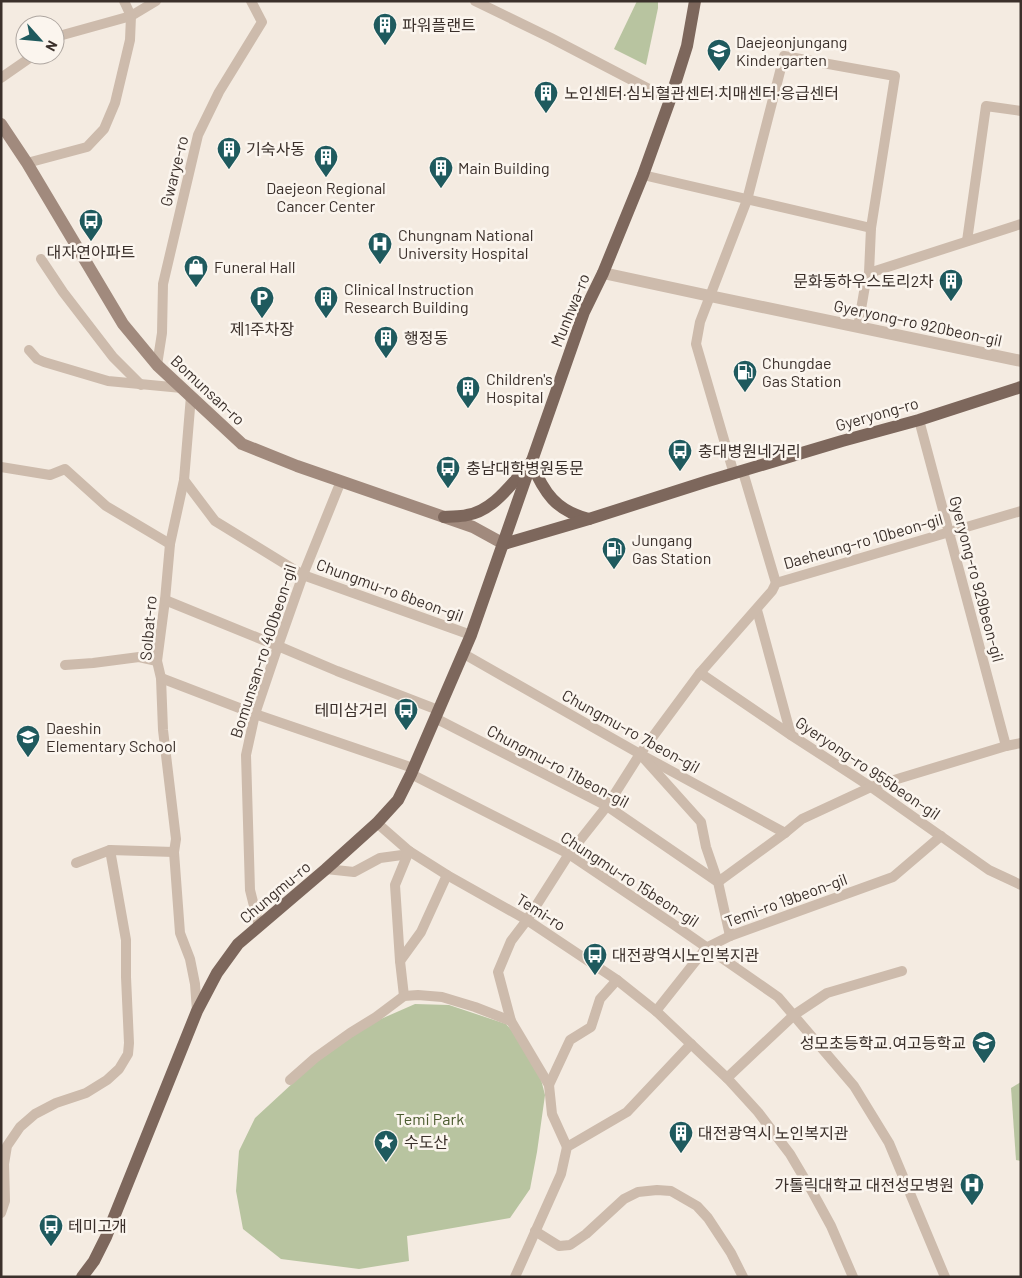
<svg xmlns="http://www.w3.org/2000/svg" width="1022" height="1278" viewBox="0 0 1022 1278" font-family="Barlow,'Noto Sans KR',sans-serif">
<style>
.green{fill:#b8c4a0}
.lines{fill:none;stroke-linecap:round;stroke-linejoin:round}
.minor{stroke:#cdbbac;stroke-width:10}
.tertiary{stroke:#cdbbac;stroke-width:12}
.secondary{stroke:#a18a7d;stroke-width:12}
.primary{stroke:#7d675c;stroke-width:12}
.labels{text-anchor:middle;stroke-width:5;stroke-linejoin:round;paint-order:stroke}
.poi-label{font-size:16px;fill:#3b302b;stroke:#fbf5ee;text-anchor:start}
.street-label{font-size:16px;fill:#3b302b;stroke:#fbf5ee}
.park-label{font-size:16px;fill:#4a5a2e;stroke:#fbf5ee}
</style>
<rect width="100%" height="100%" fill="#f4ebe1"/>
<!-- green -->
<g class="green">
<path d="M637,1H658V8L646,65L614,49Z"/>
<path d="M415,1004L449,1005L506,1024L535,1056L545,1095L537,1152L530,1189L510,1218L407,1236L409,1261L359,1269L281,1259L243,1229L236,1191L239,1151L255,1118L320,1058L365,1026Z"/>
<path d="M1021,1082V1161L1016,1160L1011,1088Z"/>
</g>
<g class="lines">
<!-- minor -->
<g class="minor">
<path d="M475,1L551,38L670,100"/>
<path d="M55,39L59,36L131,16L156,1"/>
<path d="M1,78L34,55"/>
<path d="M27,163L87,147L104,129L115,103L130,40L131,16L124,1"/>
<path d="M643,175L871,228"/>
<path d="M967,241L986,106L1021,111"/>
<path d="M41,259L63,292L113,357L141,385"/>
<path d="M869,273L1021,224"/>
<path d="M29,350L37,359L44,362L108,381L182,388"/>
<path d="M157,365L162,333L163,284L198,135L219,92L262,22L251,1"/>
<path d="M191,396L184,480L170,544L165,600L157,661L161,678L163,730L176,839L174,852L180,933L190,959L195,984L197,1011"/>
<path d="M919,420L1006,746"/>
<path d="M1,467L50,475L65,469L106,506L170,544"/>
<path d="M743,472L776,583"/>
<path d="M734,474L696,344L700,322L747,200L784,56L895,76L871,228L869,273L865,286L858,327"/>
<path d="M184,480L215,521L303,575L471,635"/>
<path d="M165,600L278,646L337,671L438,710"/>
<path d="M757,610L791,735"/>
<path d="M464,654L640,754L785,833"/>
<path d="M65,665L93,663L139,657L157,661"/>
<path d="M700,673L791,735L871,787L989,870L1021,885"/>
<path d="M161,678L255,714L413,768"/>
<path d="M435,718L607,806L718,882L730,936"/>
<path d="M640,754L701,822L706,847L718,882L785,833L802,819L871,787L1006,746L1021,743"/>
<path d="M411,774L569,854L673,924L778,997L854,1086L889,1143L945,1277"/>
<path d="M377,823L409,851L447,875L527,920L617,980L656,1011L727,1078L758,1112L790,1154L813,1193L831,1226L853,1277"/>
<path d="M76,863L110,850L174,852"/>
<path d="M326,869L354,872L380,858L402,855L409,851"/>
<path d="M259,926L250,890L246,755L255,714L278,646L303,575L341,481"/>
<path d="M400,961L421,932L447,875"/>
<path d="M404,996L400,961L395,885L409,851"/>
<path d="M656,1011L706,948L730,936L893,877L941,836"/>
<path d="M511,1021L498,972L511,941L527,920L569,854L607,806L640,754L700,673L772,591L776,583L1021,511"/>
<path d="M727,1078L794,1015L827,993L902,971"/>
<path d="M290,1080L315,1058L350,1033L376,1017L404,996L418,995L442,997L475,1007L511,1021L549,1085L552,1114L567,1147"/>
<path d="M549,1085L570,1040L591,1027L600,999L617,980"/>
<path d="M1,1213L5,1201L4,1164L7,1146L20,1127L35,1114L56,1103L86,1093L107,1080L119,1069L128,1054L129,1043L126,977V940L110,850"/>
<path d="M535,1231L559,1246L570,1245L586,1234L624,1199L638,1192L657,1190L671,1191L697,1206L708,1218L731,1253L743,1277"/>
<path d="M515,1277L561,1174L567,1147L627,1112L691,1044"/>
</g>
<!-- tertiary -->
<path class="tertiary" d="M603,273L710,296L1021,361"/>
<!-- secondary -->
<path class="secondary" d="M1,124L27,163L123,324L157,365L242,444L297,466L473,527L504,544"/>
<!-- primary -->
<g class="primary">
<path d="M531,462C544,493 556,511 589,519"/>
<path d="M444,517C451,516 460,517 467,515C493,511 511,484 528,466"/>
<path d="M504,544L589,519L708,481L842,441L919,420L1021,387"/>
<path d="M82,1277L94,1261L106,1237L197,1011L217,973L238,944L326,869L377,823L398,800L411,774L471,635L584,312L603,273L643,175L670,100L687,46L695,1"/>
</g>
</g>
<!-- icons -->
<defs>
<symbol id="building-pin" viewBox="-11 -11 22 30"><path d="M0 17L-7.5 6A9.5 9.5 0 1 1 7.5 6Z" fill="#1f5a5e" stroke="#fbf5ee"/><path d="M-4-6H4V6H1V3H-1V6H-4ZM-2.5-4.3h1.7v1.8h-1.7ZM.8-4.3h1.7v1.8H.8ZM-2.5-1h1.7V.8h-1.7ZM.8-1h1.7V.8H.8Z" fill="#fff"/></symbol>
<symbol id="school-pin" viewBox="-11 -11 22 30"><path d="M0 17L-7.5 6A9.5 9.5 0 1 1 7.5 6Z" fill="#1f5a5e" stroke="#fbf5ee"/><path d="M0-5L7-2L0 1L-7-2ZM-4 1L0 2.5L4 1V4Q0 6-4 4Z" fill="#fff"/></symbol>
<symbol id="bus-pin" viewBox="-11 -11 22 30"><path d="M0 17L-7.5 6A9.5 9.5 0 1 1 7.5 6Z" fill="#1f5a5e" stroke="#fbf5ee"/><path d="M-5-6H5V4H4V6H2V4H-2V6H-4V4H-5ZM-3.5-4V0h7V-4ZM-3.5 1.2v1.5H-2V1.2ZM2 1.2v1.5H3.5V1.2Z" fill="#fff"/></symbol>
<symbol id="hospital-pin" viewBox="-11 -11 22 30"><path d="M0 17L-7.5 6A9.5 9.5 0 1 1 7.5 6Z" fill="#1f5a5e" stroke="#fbf5ee"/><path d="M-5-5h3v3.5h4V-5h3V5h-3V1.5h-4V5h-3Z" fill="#fff"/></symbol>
<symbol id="shop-pin" viewBox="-11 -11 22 30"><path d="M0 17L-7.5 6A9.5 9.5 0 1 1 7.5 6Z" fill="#1f5a5e" stroke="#fbf5ee"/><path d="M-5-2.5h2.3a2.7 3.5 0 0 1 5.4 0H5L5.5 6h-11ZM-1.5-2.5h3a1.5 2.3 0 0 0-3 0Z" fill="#fff"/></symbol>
<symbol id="parking-pin" viewBox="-11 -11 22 30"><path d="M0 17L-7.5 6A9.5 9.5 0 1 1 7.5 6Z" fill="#1f5a5e" stroke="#fbf5ee"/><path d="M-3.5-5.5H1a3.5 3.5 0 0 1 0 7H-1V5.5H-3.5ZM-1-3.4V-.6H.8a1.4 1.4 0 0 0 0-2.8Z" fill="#fff"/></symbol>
<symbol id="fuel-pin" viewBox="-11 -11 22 30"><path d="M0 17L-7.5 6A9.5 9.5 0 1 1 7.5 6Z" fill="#1f5a5e" stroke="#fbf5ee"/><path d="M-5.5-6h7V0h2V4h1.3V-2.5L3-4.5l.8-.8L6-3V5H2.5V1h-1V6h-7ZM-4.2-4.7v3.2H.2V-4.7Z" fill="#fff"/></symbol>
<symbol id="sight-pin" viewBox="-11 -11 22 30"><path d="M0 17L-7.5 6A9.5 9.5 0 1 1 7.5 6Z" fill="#1f5a5e" stroke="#fbf5ee"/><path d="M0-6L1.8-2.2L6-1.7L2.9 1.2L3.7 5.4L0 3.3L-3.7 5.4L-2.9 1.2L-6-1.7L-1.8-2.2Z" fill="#fff"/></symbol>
</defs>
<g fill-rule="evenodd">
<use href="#building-pin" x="371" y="11" width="28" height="38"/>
<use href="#school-pin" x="705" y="37" width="28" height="38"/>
<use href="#building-pin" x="532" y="79" width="28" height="38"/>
<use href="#building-pin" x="215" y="135" width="28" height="38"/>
<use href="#building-pin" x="312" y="143" width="28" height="38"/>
<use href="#building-pin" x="427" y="154" width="28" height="38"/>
<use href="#bus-pin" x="77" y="207" width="28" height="38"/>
<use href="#hospital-pin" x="366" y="230" width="28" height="38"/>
<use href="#shop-pin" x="182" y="253" width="28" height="38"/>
<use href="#building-pin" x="937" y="267" width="28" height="38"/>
<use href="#parking-pin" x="248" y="284" width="28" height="38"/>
<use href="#building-pin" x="312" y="284" width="28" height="38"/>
<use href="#building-pin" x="372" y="324" width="28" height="38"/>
<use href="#fuel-pin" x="731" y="358" width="28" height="38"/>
<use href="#building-pin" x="454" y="374" width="28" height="38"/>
<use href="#bus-pin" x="666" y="437" width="28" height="38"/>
<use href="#bus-pin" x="434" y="454" width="28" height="38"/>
<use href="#fuel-pin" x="600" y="535" width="28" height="38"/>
<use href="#bus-pin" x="392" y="696" width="28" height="38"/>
<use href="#school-pin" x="14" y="723" width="28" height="38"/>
<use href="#bus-pin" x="581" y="941" width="28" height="38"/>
<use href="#school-pin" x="970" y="1029" width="28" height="38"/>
<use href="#building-pin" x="667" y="1119" width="28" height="38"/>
<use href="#sight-pin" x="372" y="1128" width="28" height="38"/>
<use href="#hospital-pin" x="958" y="1171" width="28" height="38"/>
<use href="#bus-pin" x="37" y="1212" width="28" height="38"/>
</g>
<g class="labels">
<!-- poi labels -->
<g class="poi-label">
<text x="402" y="31">파워플랜트</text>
<text x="736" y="48">Daejeonjungang<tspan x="736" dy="18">Kindergarten</tspan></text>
<text x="564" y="99">노인센터·심뇌혈관센터·치매센터·응급센터</text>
<text x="246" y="155">기숙사동</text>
<text x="458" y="174">Main Building</text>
<text x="326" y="194" text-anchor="middle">Daejeon Regional<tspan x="326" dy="18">Cancer Center</tspan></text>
<text x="398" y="241">Chungnam National<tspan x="398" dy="18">University Hospital</tspan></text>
<text x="91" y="258" text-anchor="middle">대자연아파트</text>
<text x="214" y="273">Funeral Hall</text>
<text x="934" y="287" text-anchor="end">문화동하우스토리2차</text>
<text x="344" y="295">Clinical Instruction<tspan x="344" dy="18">Research Building</tspan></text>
<text x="262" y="335" text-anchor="middle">제1주차장</text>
<text x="404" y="344">행정동</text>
<text x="762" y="369">Chungdae<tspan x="762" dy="18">Gas Station</tspan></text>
<text x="486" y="385">Children's<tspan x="486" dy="18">Hospital</tspan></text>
<text x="698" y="457">충대병원네거리</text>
<text x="466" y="474">충남대학병원동문</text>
<text x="632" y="546">Jungang<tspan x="632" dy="18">Gas Station</tspan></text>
<text x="388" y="716" text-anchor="end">테미삼거리</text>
<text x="46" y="734">Daeshin<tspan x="46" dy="18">Elementary School</tspan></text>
<text x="612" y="961">대전광역시노인복지관</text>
<text x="966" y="1049" text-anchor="end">성모초등학교.여고등학교</text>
<text x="698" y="1139">대전광역시 노인복지관</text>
<text x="404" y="1148">수도산</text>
<text x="954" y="1191" text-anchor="end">가톨릭대학교 대전성모병원</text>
<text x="68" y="1232">테미고개</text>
</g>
<!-- street labels -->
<g class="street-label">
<text transform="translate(174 171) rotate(-76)" y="6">Gwarye-ro</text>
<text transform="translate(570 310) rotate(-68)" y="6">Munhwa-ro</text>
<text transform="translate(918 323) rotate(12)" y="6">Gyeryong-ro 920beon-gil</text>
<text transform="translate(208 390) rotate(43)" y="6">Bomunsan-ro</text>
<text transform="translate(877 414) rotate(-16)" y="6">Gyeryong-ro</text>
<text transform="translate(863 541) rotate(-16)" y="6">Daeheung-ro 10beon-gil</text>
<text transform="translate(977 579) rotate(75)" y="6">Gyeryong-ro 929beon-gil</text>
<text transform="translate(390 590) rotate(20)" y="6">Chungmu-ro 6beon-gil</text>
<text transform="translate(148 628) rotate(-85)" y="6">Solbat-ro</text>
<text transform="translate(263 651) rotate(-72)" y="6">Bomunsan-ro 400beon-gil</text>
<text transform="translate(631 731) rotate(29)" y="6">Chungmu-ro 7beon-gil</text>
<text transform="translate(558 766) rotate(28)" y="6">Chungmu-ro 11beon-gil</text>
<text transform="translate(868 768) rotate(34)" y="6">Gyeryong-ro 955beon-gil</text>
<text transform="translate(630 879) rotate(33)" y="6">Chungmu-ro 15beon-gil</text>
<text transform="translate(275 892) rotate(-40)" y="6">Chungmu-ro</text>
<text transform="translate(786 900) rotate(-20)" y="6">Temi-ro 19beon-gil</text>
<text transform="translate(541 912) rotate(32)" y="6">Temi-ro</text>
</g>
<!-- park labels -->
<g class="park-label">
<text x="430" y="1125">Temi Park</text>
</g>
</g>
<!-- border -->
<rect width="1022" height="1278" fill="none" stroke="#3b302b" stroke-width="5"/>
<!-- north arrow -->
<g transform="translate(40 40) rotate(117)"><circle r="24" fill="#fbf5ee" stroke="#aea6a0"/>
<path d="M0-4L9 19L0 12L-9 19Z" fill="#1f5a5e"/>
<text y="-8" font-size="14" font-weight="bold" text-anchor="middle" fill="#3b302b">N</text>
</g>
</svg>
